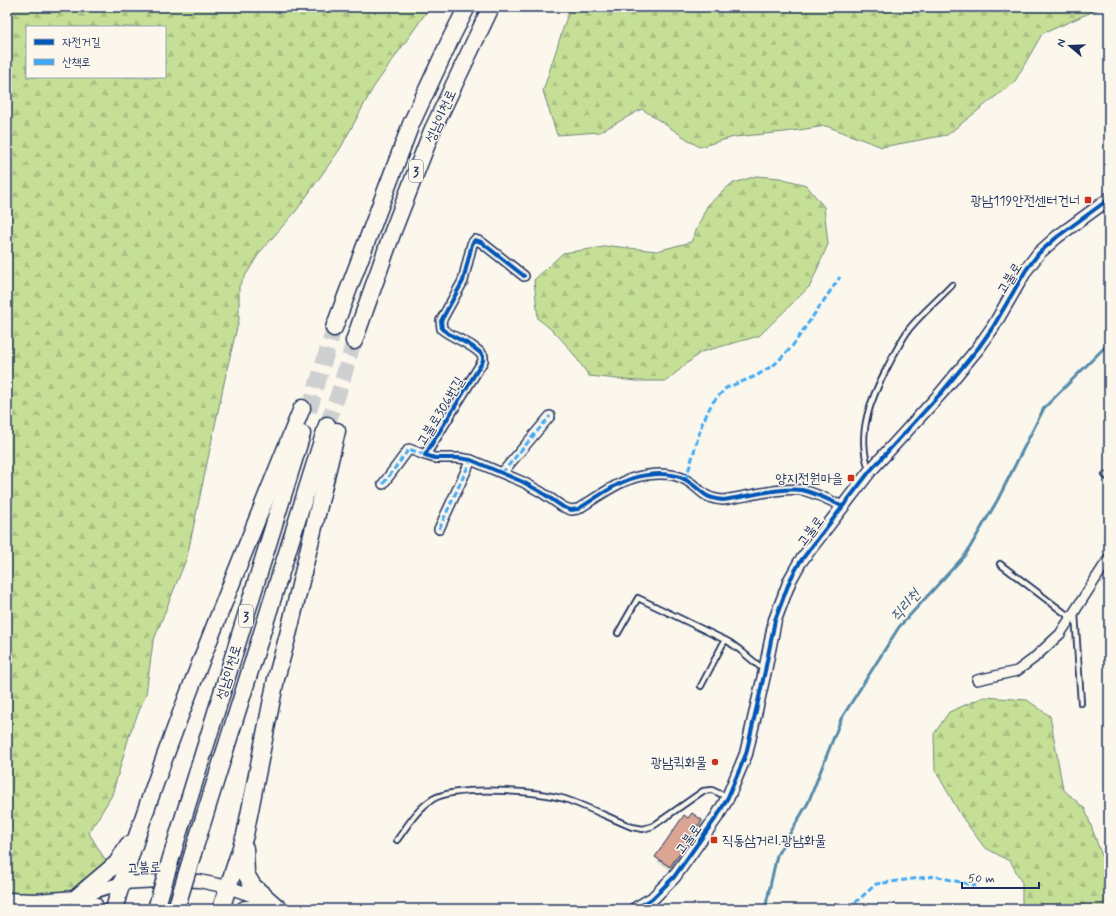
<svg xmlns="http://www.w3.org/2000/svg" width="1116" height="916" viewBox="0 0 1116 916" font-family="Mynerve,'Poor Story',sans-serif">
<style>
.forest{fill:url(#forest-firs);stroke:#70877a;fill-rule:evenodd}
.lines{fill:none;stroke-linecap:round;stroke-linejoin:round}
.stream{stroke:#558aaa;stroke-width:3}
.building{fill:#dba493;stroke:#1b2f5e;filter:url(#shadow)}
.highway-tunnel{stroke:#cecfd0;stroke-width:16;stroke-dasharray:16 8;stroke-linecap:butt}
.lane-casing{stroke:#1b2f5e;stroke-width:8}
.street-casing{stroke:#1b2f5e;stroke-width:12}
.secondary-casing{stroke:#1b2f5e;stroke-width:15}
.highway-casing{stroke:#1b2f5e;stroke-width:19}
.lane{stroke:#fbf7ec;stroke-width:4.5}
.street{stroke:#fbf7ec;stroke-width:9}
.secondary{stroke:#fbf7ec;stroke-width:12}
.highway{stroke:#fbf7ec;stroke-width:16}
.highway-bridge-casing{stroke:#1b2f5e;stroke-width:19;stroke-linecap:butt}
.highway-bridge{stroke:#fbf7ec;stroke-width:16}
.quiet{stroke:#3fa9f5;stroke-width:3;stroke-dasharray:6 3;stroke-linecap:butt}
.cycleway-casing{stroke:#fbf7ec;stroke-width:6}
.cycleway{stroke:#0057b8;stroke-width:4}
.poi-dot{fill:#c8321e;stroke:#fbf7ec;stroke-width:1.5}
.labels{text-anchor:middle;stroke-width:3;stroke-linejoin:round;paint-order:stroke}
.shield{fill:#fbf7ec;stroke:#5e6b89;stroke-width:1}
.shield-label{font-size:13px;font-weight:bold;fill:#1b2f5e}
.street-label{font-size:14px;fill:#1b2f5e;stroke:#fbf7ec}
.poi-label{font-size:14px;fill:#1b2f5e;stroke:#fbf7ec;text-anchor:end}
.water-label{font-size:15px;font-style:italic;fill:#33557e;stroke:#fbf7ec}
</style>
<defs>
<pattern id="forest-firs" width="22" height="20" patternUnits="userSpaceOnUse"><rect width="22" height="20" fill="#c6df96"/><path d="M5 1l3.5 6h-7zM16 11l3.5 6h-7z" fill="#aac084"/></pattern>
<filter id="shadow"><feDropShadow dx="3" dy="3" stdDeviation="1" flood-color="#0004"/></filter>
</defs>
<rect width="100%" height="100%" fill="#fbf7ec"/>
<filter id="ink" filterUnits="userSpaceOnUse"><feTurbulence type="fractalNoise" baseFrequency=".025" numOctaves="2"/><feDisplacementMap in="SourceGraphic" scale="8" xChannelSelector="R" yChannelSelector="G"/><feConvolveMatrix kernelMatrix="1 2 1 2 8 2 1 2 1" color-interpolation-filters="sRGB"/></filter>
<g filter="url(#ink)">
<!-- forest -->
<g class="forest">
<path d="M7,7H430L373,88L340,149L296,211L260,252L239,286V319L227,369L187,557L153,642L146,694L130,733L112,795L89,833L107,863L82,880L54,909H7ZM27,27H165V77H27Z"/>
<path d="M570,7H1103L1042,34L1015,81L947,135L882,147L826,126L785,132L734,137L699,147L642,109L600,132L557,135L543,91Z"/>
<path d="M756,176L780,178L806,185L824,207L828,244L810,286L759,336L701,352L666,381H636L589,376C573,353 561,335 538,319L534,280L563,253L611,246L657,251L691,242L707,206L731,184Z"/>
<path d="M984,697L1027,700L1050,716L1063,789L1085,809L1108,873L1109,909H1022V883L1011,862L984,847L962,817L935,770L934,734L949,712Z"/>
</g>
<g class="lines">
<!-- stream -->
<path class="stream" d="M765,909L777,855L808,803L841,719L899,627L966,554L997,501L1044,408L1109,343"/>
</g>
<!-- building -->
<path class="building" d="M692,813L702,820L670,867L655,857L684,815L688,818Z"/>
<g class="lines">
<!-- highway-tunnel -->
<g class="highway-tunnel">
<path d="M309,411L334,328"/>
<path d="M327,425L338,395L354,341"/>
</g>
<defs>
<g id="lane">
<path d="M869,469C856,433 871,398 888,366C894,354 901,341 909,329C922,313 938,300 952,285"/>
<path d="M1105,475L1109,478"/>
<path d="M1000,564L1071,618"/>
<path d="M1075,613L1081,703"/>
<path d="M618,633L638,598L729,642L740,650L764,670"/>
<path d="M701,686L725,640"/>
<path d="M397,840C408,825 417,809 433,799C458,785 538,791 565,799C588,807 610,818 632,827L643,829L653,826L703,791L712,790L727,797"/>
<path d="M62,900L67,909"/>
</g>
<g id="street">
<path d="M524,276L481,242L475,240L472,244L463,281L441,321L442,329C454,339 473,343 483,356V361L425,455L435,458H459L471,460L523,482L541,492L563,507L571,510L578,509C593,500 607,489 623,482C640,474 669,470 686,480C702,489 701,498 723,500C745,497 781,487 802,490C816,493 829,500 842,506"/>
<path d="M502,473L550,416"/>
<path d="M383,484L409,449L425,455"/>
<path d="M439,529L471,460"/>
<path d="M977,680L1017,671L1033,659L1060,634L1109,558"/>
</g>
<g id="secondary">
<path d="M7,899L35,900L77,897L122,883L176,880L199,881L228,887L251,895L265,901"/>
<path d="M635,909L652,899L674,877L718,815L728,797L746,754L765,671L775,620L790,580L800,562L870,471L942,392L979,347L993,327L1026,270L1039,253L1057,237L1109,199"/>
</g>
<g id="highway">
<path d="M334,328L411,124L452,36L467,7"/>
<path d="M354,341L393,231L432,131L491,7"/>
<path d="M174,848L302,434"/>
<path d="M245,848L246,874L253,886L278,908"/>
<path d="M193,853L327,425"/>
<path d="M96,909L94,905L77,897L117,863L128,845"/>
<path d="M114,909C139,824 169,743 201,661C234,576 268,492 302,408"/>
<path d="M221,909L245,835L276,679L289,631L337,431"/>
<path d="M245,909H256"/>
</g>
</defs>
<!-- lane casing -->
<use href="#lane" class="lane-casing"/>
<!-- street casing -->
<use href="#street" class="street-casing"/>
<!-- secondary casing -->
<use href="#secondary" class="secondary-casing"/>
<!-- highway casing -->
<use href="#highway" class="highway-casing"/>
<!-- lane -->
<use href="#lane" class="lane"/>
<!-- street -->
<use href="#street" class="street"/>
<!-- secondary -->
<use href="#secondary" class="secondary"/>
<!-- highway -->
<use href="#highway" class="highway"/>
<defs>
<g id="highway-bridge">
<path d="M156,909L174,848"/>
<path d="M176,909L193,853"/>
</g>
</defs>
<!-- highway-bridge casing -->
<use href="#highway-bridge" class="highway-bridge-casing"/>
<!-- highway-bridge -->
<use href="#highway-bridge" class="highway-bridge"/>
<!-- quiet -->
<g class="quiet">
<path d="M502,473L550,416"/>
<path d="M686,479L702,424L712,403L726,388L756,376L775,364L791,348L840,277"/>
<path d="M383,484L409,449L425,455"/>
<path d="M439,529L471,460"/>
<path d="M848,909L876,884L935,876L976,886"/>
</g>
<defs>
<g id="cycleway">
<path d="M524,276L481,242L475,240L472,244L463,281L441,321L442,329C454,339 473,343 483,356V361L425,455L435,458H459L471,460L523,482L541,492L563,507L571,510L578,509C593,500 607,489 623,482C640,474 669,470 686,480C702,489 701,498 723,500C745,497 781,487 802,490C816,493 829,500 842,506"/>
<path d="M635,909L652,899L674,877L718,815L728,797L746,754L765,671L775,620L790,580L800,562L870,471L942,392L979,347L993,327L1026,270L1039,253L1057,237L1109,199"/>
</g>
</defs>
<!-- cycleway casing -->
<use href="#cycleway" class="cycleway-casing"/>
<!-- cycleway -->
<use href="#cycleway" class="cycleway"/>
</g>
</g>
<!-- markers -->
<g class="poi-dot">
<rect x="1084" y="196" width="8" height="8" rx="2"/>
<rect x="847" y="474" width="8" height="8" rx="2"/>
<circle cx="715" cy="762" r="4"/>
<rect x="710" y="836" width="8" height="8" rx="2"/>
</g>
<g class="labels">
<!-- shield labels -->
<g class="shield">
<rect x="409" y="160" width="14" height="22" rx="3"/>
<rect x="239" y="605" width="14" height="22" rx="3"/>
</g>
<g class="shield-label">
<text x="416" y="176">3</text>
<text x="246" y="621">3</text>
</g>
<!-- street labels -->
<g class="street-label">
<text transform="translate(440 116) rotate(-66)" y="5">성남이천로</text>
<text transform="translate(1009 278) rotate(-58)" y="5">고불로</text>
<text transform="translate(440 411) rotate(-59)" y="5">고불로306번길</text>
<text transform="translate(810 531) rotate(-53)" y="5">고불로</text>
<text transform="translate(228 672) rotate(-73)" y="5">성남이천로</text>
<text transform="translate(688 839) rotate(-54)" y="5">고불로</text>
<text transform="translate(144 867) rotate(-3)" y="5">고불로</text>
</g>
<!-- poi labels -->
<g class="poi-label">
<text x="1080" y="205">광남119안전센터건너</text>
<text x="843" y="483">양지전원마을</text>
<text x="707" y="767">광남퀵화물</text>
<text x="722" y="845" text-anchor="start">직동삼거리.광남화물</text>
</g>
<!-- water labels -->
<g class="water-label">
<text transform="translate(905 605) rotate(-49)" y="5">직리천</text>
</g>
</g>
<!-- margin -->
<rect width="1116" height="916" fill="none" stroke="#fbf7ec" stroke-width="24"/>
<rect x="12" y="12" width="1092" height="892" fill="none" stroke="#1b2f5e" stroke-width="1.5" filter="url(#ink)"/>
<!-- legend -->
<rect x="26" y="26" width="140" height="52" fill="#fbf7ec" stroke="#a1a7b3"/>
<rect x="34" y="39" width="20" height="6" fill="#0057b8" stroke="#a1a7b3"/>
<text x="62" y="46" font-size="12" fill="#1b2f5e">자전거길</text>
<rect x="34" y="59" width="20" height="6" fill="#3fa9f5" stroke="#a1a7b3"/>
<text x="62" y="66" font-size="12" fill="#1b2f5e">산책로</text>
<!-- north arrow -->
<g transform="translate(1070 46) rotate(289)" stroke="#fbf7ec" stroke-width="3" paint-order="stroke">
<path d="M0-3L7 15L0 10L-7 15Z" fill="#1b2f5e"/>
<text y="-6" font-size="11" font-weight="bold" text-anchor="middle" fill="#1b2f5e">N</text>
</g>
<!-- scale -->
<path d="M962 882v6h77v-6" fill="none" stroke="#1b2f5e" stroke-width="2"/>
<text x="968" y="882" font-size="12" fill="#1b2f5e" stroke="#fbf7ec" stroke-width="3" paint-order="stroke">50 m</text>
</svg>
